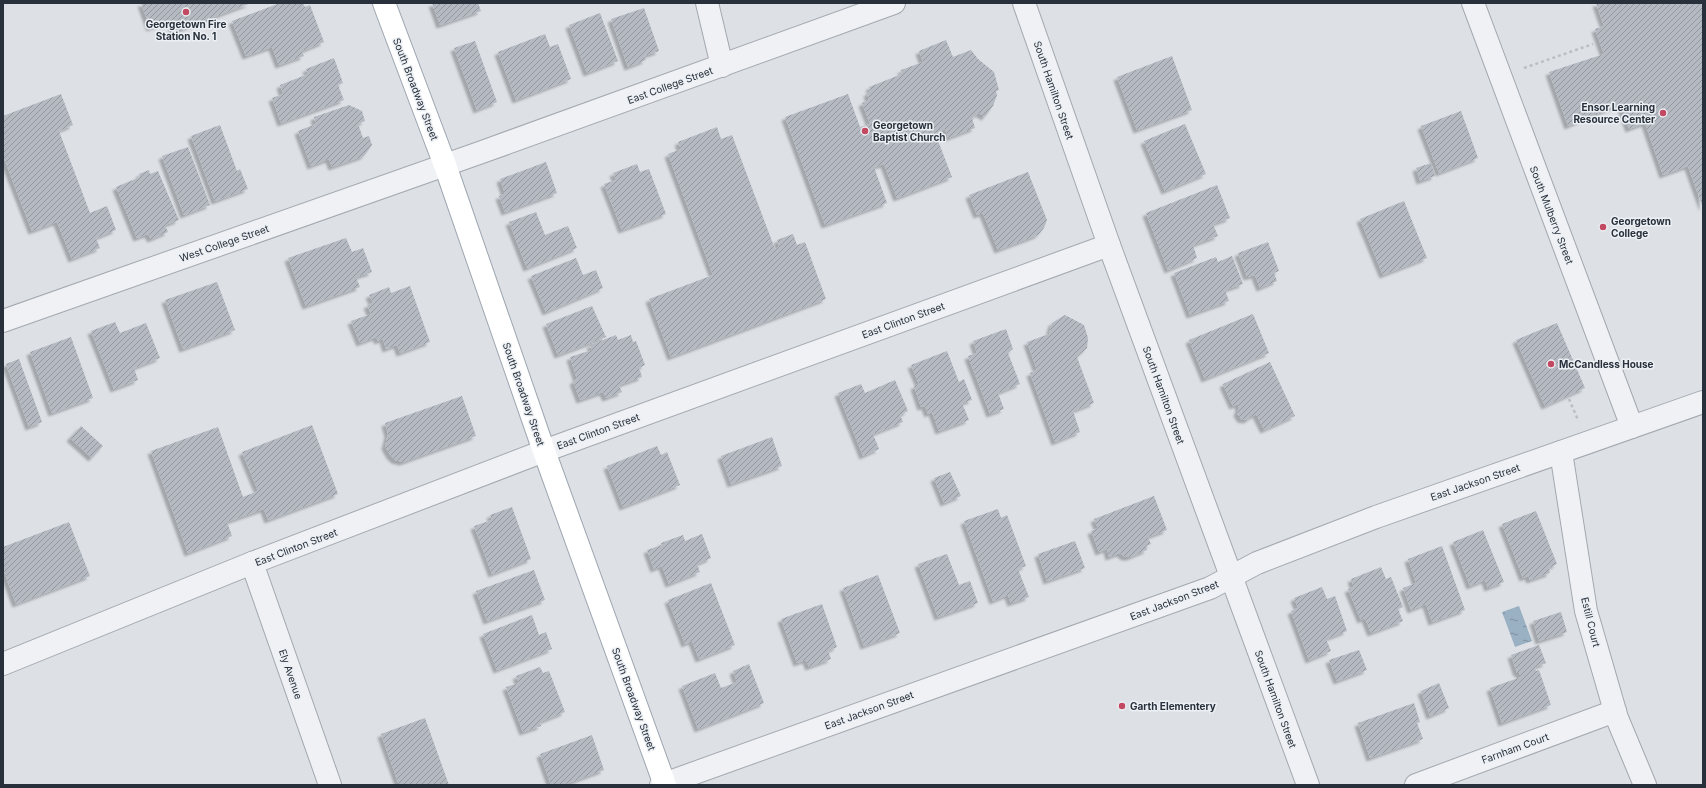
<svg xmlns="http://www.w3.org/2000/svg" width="1706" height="788" viewBox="0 0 1706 788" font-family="Inter,sans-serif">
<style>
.water{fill:url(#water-ripples)}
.building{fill:url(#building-hatch);filter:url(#shadow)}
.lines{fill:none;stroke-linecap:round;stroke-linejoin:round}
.minor-casing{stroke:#a3a8af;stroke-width:24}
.primary-casing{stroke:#9da6b0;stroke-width:24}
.path{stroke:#bbbfc4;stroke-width:2.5;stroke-dasharray:3 3;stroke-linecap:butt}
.minor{stroke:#eff1f4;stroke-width:22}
.primary{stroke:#fff;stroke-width:22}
.poi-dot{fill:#c34962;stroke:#ecf0f4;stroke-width:1.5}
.labels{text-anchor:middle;stroke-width:3;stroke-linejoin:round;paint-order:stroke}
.poi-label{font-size:10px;font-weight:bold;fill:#28303b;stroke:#ecf0f4;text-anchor:start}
.street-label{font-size:10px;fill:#28303b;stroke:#ecf0f4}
</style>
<defs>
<pattern id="water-ripples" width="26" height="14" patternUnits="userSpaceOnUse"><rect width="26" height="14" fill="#9ab0c3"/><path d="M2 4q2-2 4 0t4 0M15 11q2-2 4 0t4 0" fill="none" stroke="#7e90a0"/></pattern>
<pattern id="building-hatch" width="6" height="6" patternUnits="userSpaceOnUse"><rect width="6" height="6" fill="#b5bac2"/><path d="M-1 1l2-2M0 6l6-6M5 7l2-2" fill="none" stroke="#93989f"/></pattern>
<filter id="shadow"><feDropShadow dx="-3.5" dy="3.5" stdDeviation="1" flood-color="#0004"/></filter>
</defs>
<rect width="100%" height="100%" fill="#dde1e6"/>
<!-- water -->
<path class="water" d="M1519,606L1532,641L1515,647L1502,612Z"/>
<!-- building -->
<g class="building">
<path d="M141,3H251L174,32L170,21L150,28Z"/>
<path d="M280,3H303L305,7L310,5L324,42L302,51L304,56L279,65L272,47L246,56L232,21Z"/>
<path d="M432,3H478L481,11L440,25Z"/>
<path d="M1596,3H1703V208L1688,166L1663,175L1645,123L1629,129L1620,104L1568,126L1549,72L1604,54L1595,29L1604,26Z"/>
<path d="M644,8L659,51L644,56L646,60L628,67L611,19Z"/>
<path d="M600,13L618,61L587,73L569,25Z"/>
<path d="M545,34L550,47L558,44L571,79L516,100L498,52Z"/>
<path d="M946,40L953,57L971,50L978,59L994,72L999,90L996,91L997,95L993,106L985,117L979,113L972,118L975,128L948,138L945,129L935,133L952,177L897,198L884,164L874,167L887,203L825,225L785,117L848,94L860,127L870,124L862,103L869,100L867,93L871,91L869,87L902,74L901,70L923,62L919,51Z"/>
<path d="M475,41L497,102L477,110L454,48Z"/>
<path d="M1172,56L1192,110L1137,130L1117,77Z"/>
<path d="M334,58L343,83L338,85L344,100L281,123L272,98L283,94L280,85L308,74L306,69Z"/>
<path d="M61,94L73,125L59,131L90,213L107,206L116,230L96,238L100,248L72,259L57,222L32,231L3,156V116Z"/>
<path d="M349,105L362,111L365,121L358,124L363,138L369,136L372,145L364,156L332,167L329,159L311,166L298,131L316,124L314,117Z"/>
<path d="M1461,111L1478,158L1439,173L1421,126Z"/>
<path d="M1185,124L1206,174L1165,191L1144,141Z"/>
<path d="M220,125L237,171L240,169L248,189L215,201L191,136Z"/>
<path d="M717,127L721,139L732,135L775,249L779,247L777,240L793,234L797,245L805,242L826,299L671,357L649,299L713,275L668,154L681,149L678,142Z"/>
<path d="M188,147L210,205L184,215L162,156Z"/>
<path d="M546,162L557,193L505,212L499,196L505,194L500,179Z"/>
<path d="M1431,163L1435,176L1420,181L1416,168Z"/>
<path d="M637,164L640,172L649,169L666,214L622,230L604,184L616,180L613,173Z"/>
<path d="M149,170L150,174L158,171L179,220L165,225L168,232L151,239L148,234L137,238L116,187L140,177L139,174Z"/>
<path d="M1028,172L1047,220L1044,228L1038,235L998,250L983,213L977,215L969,195Z"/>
<path d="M1217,185L1230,218L1213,224L1218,236L1193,245L1197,258L1168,270L1146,213Z"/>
<path d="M1404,201L1427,258L1383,275L1360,219Z"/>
<path d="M536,212L545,235L568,226L577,248L527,268L509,222Z"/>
<path d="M346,238L352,252L363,248L372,272L356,277L360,287L306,306L288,258Z"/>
<path d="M1268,242L1279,271L1274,273L1277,281L1260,288L1255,275L1247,277L1238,253Z"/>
<path d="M1232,256L1243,284L1225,290L1229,301L1190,315L1174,273L1216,257L1218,262Z"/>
<path d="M576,258L583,275L596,270L603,288L546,312L531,276Z"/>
<path d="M217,282L235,330L183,349L165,300Z"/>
<path d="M410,286L430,342L400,353L397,345L386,349L383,339L378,341L376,337L360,343L351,321L371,314L367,305L373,303L369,295L389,287L391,293Z"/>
<path d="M592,306L606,337L558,355L546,324Z"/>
<path d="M1253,314L1269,353L1205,379L1189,340Z"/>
<path d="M1065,315L1084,325L1088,338L1087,348L1077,357L1094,403L1073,411L1080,432L1055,442L1030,373L1037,370L1027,342L1049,334L1052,323Z"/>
<path d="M115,322L120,333L146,323L160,358L134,368L138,380L114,389L91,331Z"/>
<path d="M1557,323L1585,388L1545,406L1516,340Z"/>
<path d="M1006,329L1013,349L1008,353L1020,384L998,393L1004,409L990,414L968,356L977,353L973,341Z"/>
<path d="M616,335L618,340L631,335L633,342L636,341L645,365L639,368L642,377L619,385L622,392L606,398L603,392L580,400L573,381L577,379L570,357L592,350L590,345Z"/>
<path d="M71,337L93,398L52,413L30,352Z"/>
<path d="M947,351L959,382L964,379L972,400L962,403L969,420L939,431L932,412L928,414L925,406L921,407L914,386L919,384L911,365Z"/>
<path d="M19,359L42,422L29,427L6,364Z"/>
<path d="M1270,362L1295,416L1264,430L1256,414L1247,420L1241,419L1237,413L1239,408L1238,404L1233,406L1223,384Z"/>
<path d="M895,380L908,411L900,415L903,422L873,434L879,449L863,456L838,393L861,384L865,393Z"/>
<path d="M462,396L476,436L403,462L395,460L390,455L385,446L388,434L385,423Z"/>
<path d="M312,425L338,494L268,520L264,509L227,522L232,536L188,553L151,451L218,427L243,497L258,491L242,452Z"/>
<path d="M81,426L103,446L92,458L70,438Z"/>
<path d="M772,437L782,466L731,484L721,456Z"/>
<path d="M657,446L661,455L667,452L680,485L623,507L607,466Z"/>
<path d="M950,472L961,496L944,503L934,478Z"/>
<path d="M1154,496L1167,530L1148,537L1151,544L1146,546L1147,550L1130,557H1125L1120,553L1109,557L1107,549L1099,552L1091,531L1098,528L1094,519Z"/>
<path d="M512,507L531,559L492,574L474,526L492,520L490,515Z"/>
<path d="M998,509L1001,518L1007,515L1026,566L1018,569L1029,597L1011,603L1008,595L993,601L964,521Z"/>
<path d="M1536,511L1557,564L1549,568L1550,573L1530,580L1528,576L1523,578L1502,524Z"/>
<path d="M69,522L90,576L16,604L3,569V547Z"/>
<path d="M1483,530L1504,582L1488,588L1485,580L1470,586L1453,542Z"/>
<path d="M702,534L711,558L697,564L700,572L669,584L662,566L654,569L647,550L662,545L661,543L683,535L685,541Z"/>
<path d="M1075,541L1085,568L1047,581L1038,554Z"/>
<path d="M1442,546L1465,610L1432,622L1426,604L1411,610L1403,588L1416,583L1408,559Z"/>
<path d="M947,554L959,585L970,581L978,603L938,617L918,564Z"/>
<path d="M1381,567L1386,579L1391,577L1403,607L1398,609L1403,621L1371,633L1365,618L1361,620L1348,589L1354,587L1351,579Z"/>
<path d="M534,570L545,600L487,621L476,591Z"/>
<path d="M878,575L900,633L864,646L843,588Z"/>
<path d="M711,583L735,645L699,659L692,641L685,644L668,600Z"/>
<path d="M1322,587L1327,599L1335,596L1347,631L1326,639L1331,651L1309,660L1291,611L1298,608L1294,598Z"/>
<path d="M822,604L837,647L828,651L831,659L809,667L806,660L797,663L781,619Z"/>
<path d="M1561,612L1567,632L1539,641L1533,621Z"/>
<path d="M532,615L539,635L546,632L552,649L497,670L483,634Z"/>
<path d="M1539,645L1546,663L1535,667L1536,671L1539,670L1551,705L1502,723L1490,688L1521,677L1519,673H1517L1511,655Z"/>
<path d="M1359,650L1367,670L1337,681L1329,660Z"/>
<path d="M749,664L764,703L698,729L682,686L715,673L721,688L737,682L733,671Z"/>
<path d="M540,667L543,673L549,671L565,712L540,722L541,726L523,732L506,687L519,683L516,676Z"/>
<path d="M1439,683L1449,708L1430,716L1421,691Z"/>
<path d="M1414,703L1420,722L1417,723L1423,739L1370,758L1358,723Z"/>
<path d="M425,718L449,785H399L381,734Z"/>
<path d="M592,735L604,770L563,785H551L540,754Z"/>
</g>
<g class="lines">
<defs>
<g id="minor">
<path d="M707,3L722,66"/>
<path d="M1024,3L1109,245L1308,785"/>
<path d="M1473,3L1632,427"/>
<path d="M3,321L482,152L894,3"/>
<path d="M1561,452L1586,611L1617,718L1645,785"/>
<path d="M252,563L330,785"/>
<path d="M3,664L252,563L544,451L1109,245"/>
<path d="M661,785L1210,588L1257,563L1376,517L1703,402"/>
<path d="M1416,785L1615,711"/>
</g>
<path id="primary" d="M384,3L445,165L544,451L665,785"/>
</defs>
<!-- minor casing -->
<use href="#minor" class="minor-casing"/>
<!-- primary casing -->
<use href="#primary" class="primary-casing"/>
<!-- path -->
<g class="path">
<path d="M1524,68L1593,44"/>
<path d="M1569,399L1578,420"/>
</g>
<!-- minor -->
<use href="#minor" class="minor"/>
<!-- primary -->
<use href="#primary" class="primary"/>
</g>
<!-- markers -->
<g class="poi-dot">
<circle cx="186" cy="12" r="4"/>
<circle cx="1663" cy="113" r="4"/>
<circle cx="865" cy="131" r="4"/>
<circle cx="1603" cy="227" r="4"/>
<circle cx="1551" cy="364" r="4"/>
<circle cx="1122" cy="706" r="4"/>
</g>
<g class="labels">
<!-- poi labels -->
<g class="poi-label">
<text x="186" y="28" text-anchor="middle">Georgetown Fire<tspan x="186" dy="12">Station No. 1</tspan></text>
<text x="1655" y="111" text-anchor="end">Ensor Learning<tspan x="1655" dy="12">Resource Center</tspan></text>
<text x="873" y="129">Georgetown<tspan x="873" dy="12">Baptist Church</tspan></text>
<text x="1611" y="225">Georgetown<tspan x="1611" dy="12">College</tspan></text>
<text x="1559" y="368">McCandless House</text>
<text x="1130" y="710">Garth Elementery</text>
</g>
<!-- street labels -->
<g class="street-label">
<text transform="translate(670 85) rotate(-20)" y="4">East College Street</text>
<text transform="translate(416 89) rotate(69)" y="4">South Broadway Street</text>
<text transform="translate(1054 90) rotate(71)" y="4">South Hamilton Street</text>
<text transform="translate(1552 215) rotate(69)" y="4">South Mulberry Street</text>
<text transform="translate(224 243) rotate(-19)" y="4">West College Street</text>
<text transform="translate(903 320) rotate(-20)" y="4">East Clinton Street</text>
<text transform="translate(524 394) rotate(71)" y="4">South Broadway Street</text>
<text transform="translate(1164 395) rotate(70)" y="4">South Hamilton Street</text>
<text transform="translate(598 431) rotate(-20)" y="4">East Clinton Street</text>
<text transform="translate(1475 482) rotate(-19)" y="4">East Jackson Street</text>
<text transform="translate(296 547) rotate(-21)" y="4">East Clinton Street</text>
<text transform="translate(1174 600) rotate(-21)" y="4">East Jackson Street</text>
<text transform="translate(1591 622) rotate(76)" y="4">Estill Court</text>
<text transform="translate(291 674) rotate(71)" y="4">Ely Avenue</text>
<text transform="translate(634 699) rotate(70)" y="4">South Broadway Street</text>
<text transform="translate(1276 699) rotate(70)" y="4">South Hamilton Street</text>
<text transform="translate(869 710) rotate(-20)" y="4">East Jackson Street</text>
<text transform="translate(1515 748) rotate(-20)" y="4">Farnham Court</text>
</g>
</g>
<!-- border -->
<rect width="1706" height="788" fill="none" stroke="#28303b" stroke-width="8"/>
</svg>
